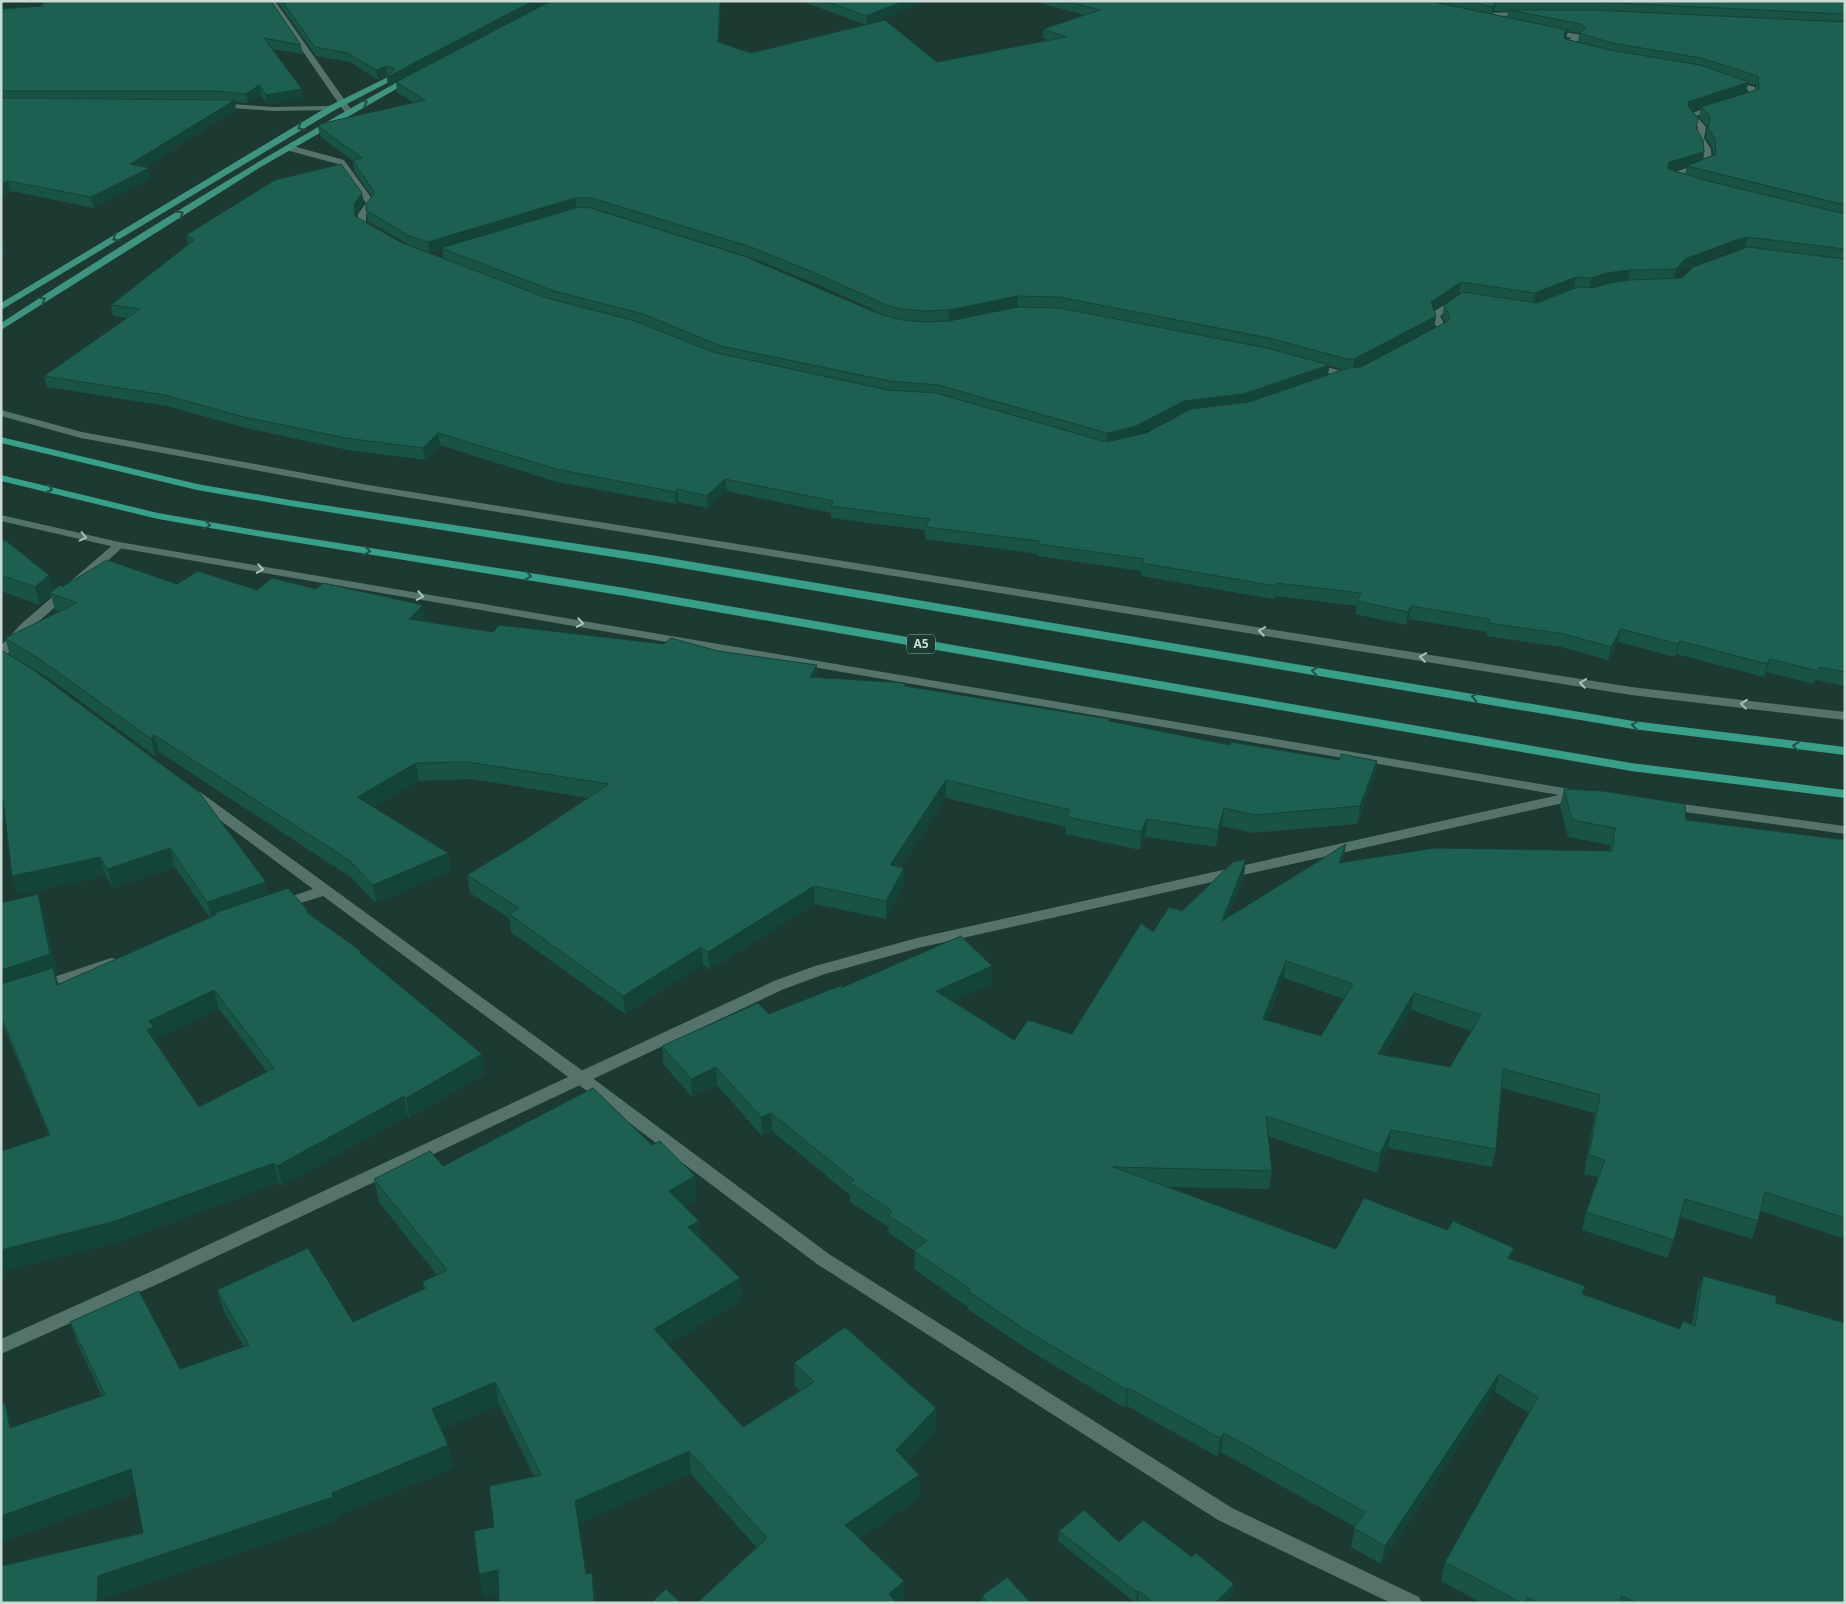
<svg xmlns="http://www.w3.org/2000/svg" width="1846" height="1604" viewBox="0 0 1846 1604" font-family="'Noto Sans',sans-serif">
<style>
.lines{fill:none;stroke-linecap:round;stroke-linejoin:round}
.minor{fill:#54736a;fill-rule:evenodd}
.tertiary{fill:#54736a;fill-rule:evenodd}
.primary{fill:#3f9481;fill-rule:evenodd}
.trunk{fill:#389f88;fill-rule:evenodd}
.wall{fill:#195346;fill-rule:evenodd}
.shaded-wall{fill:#144339}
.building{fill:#1d6051;stroke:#144339;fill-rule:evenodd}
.oneway{stroke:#234c42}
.oneway2{stroke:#235348}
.oneway3{stroke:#acc0ba}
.labels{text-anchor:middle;stroke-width:5;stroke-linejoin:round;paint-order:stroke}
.shield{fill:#1c3a32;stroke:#96aaa4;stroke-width:1}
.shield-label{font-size:12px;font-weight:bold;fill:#cadad5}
</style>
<rect width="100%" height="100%" fill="#1c3a32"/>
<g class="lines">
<!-- minor -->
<g class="minor">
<path d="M1526,12L1530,14L1529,16L1478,17L1474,15L1478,13Z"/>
<path d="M1546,29L1582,35V39L1573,43L1583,47L1579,49L1564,46V42L1572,38L1546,33Z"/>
<path d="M1728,80L1755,87L1757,95L1736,101V97L1749,94L1748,90L1728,84Z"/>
<path d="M215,103L273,107L332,106L336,108L332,110L273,111L218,107H215Z"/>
<path d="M1716,104L1723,106L1696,116L1706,127L1704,138L1711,149L1712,164L1678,176L1681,179L1680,181L1667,178V174L1704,163L1703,149L1696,138L1698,127L1687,115Z"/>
<path d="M289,145L344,160L375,203L366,214V222L376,228V232H370L357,223L358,214L366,203L338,164L286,150L285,148Z"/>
<path d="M1459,295L1464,298L1462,300L1440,316L1447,329C1443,334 1433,339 1427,337V333L1437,328L1430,315L1432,313Z"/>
<path d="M1312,363L1349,373L1350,375L1345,378L1308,368L1307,366Z"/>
<path d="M119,542L123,543L125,545L123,547L29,630L5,657L1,658V646L21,624L115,543Z"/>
<path d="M195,791L200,792L587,1074L829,1254L1232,1508L1419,1597L1422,1603H1391L1218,1520L817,1264L575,1082L323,896L285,908H275L273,905L275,902L313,889L190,798L188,795Z"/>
<path d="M111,958L116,959L119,963L116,967L41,992L36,991L33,987L36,983Z"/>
</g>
<!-- tertiary -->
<g class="tertiary">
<path d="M268,1H275L353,112L352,114H346Z"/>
<path d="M1,410L82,432L368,485L1631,687L1845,712V720L1631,695L368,491L81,438L1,416Z"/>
<path d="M1,515L119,542L1581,791L1588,795L1581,799L918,948L825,974L784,989L160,1283L1,1354V1339L148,1273L774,981L815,966L917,938L1559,795L119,548L1,521Z"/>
<path d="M1667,802L1845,826V834L1662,809L1660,806L1662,803Z"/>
</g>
<!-- primary -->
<g class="primary">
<path d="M410,75L417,77L259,168L1,330V323C135,236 270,152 410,75Z"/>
<path d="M388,77L395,79L335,110L1,310V303L329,106Z"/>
</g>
<!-- trunk -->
<g class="trunk">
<path d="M1,437L197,484L290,500L651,555L1633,721L1845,747V755L1633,729L651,563L290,506L197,490L1,443Z"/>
<path d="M1,475L158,513L256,530L625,588L1631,763L1845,790V798L1631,771L625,596L256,536L158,519L1,481Z"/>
</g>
</g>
<!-- wall -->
<g class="wall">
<path d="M44,1L301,45L302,54L271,49L303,99L267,104L261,95L248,103L235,102L236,110L145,167L151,178L94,208L11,191L1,196V9L42,6Z"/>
<path d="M277,1H721L719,42L751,53L866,25L801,1H928L869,24L937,62L1048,40L1043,38V29L1085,15L1032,1H1845V686L1815,680L1814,684L1766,672L1764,677L1676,654L1675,657L1618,642L1608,660L1561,647L1486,636L1487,632L1409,619L1406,625L1355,614L1357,606L1275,596L1274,599L1141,576V571L1038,556V554L925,539V530L831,518V513L726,491L708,508L678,502L676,504L557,482L440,445L425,460L348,450L246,428L167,406L47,387L44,376L127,318L113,316L111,305L188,245L186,235L364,203L356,214V217L400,242L443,258L442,249L429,253L409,245L368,221L366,210L372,196L354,171L353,161L320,136L318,126L414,103L397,92L396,82L480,38L388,86L387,77L388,75L378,80L350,62L316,56ZM1494,11H1508L1507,17L1492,14ZM1568,31L1579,33L1578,42L1566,39ZM1748,83L1756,85V90L1701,107L1699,117L1707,126L1706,138L1713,149V155L1703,159L1696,128L1691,110L1746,91ZM1687,166L1685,174L1673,170ZM590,208H593L752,258L821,286L883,314ZM1745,248L1682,278H1675L1682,270L1733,250ZM1459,293H1461L1444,305L1442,317L1446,322L1361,367H1358L1434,327L1436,316L1434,310ZM1329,366H1331L1344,370L1328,375ZM1183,412H1185L1146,433H1142Z"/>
<path d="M1,542L49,575L53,590L62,587L177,584L257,590L316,589L423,605L425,621L493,632L817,678L905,686L1109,721L1230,745L1339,760L1377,761L1374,778L1357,824L1253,833L1222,826L1216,847L1145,837L1140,850L1066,834V827L946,798L901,867L904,868V885L886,919L815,904L710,970L703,965L625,1014L511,932L509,918L470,893L467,875L523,841L588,798L471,779L419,781L373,807L448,853L451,871L376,903L352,878L159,752L155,756L49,678L10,655L5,638L59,612L55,610L51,596L40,605L1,591Z"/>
<path d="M1,650L266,882L269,895L308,911L309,913L362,954L485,1073L410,1118L408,1116L282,1186L279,1183L122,1241L4,1271L1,1285V1151L49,1135L1,1021V903L44,913L57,973L55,974L59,984L210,918L175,867L113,888L106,876L18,895ZM219,1009L267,1072L199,1107L159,1047L157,1039Z"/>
<path d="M1564,789L1686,820L1845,840V1232L1842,1238L1761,1211L1752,1239L1680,1217L1668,1258L1582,1230L1586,1212L1598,1177L1584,1174L1595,1113L1502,1088L1496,1149L1492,1167L1388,1148L1377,1173L1268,1136L1272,1171L1269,1189L1166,1187L1336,1249L1512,1259L1585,1286L1583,1294L1680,1329L1692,1325L1697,1294L1703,1276L1776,1303L1845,1603H1482L1441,1581L1445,1562L1529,1413L1495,1392L1381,1564L1351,1547L1355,1527L1221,1452L1218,1457L1127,1406L1125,1408L1027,1349L968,1309V1307L914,1269L915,1251L889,1233L888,1227L850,1202V1195L772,1131L762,1136L717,1085L692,1097L663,1064L662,1046L769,1014L842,987L992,984L953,1001L1014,1040L1072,1034L1153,932L1182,911L1244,876L1228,916L1343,862L1610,851V845L1568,837L1560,806ZM1284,978L1344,999L1321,1036L1267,1020ZM1411,1010L1471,1031L1450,1067L1384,1055Z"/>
<path d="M443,1166L697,1199L684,1206L701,1239L742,1300L668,1345L743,1427L800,1390L795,1386L794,1363L936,1408V1431L907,1462L919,1475V1498L859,1539L757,1548L691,1474L578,1524L586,1574L592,1573L596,1596L499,1594L483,1597L494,1527L534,1476L499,1405L441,1430L448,1445L453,1468L338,1516L339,1520L106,1598V1603H1L143,1533L136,1493L1,1543L15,1427L102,1396L78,1345L70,1322L180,1369L244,1347L224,1312L217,1290L353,1322L424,1289L422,1282L437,1275L379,1202L374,1179Z"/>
<path d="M1059,1531L1192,1557L1234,1584L1233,1595L1224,1603H1140L1138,1601L1136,1603L1058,1541Z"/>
<path d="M982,1596L1031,1603H981Z"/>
</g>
<!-- shaded-wall -->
<g class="shaded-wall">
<path d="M533,1H551L388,86L387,77Z"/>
<path d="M720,1H721L719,51L718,42Z"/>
<path d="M904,1H928L867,25L866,16Z"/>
<path d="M1495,2L1494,11L1491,16L1493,7Z"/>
<path d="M1568,30L1566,39L1562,42L1564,33Z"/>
<path d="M386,66L387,75L378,80L376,70Z"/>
<path d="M1749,82L1746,91L1686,112L1688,102Z"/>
<path d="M259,85L261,95L248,103L246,94Z"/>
<path d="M302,89L303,99L267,104L266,95Z"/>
<path d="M235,100L236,110L133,174L130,164Z"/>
<path d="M1704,152L1702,162L1666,172L1669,162Z"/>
<path d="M149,168L151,178L94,208L91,197Z"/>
<path d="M8,181L11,191L1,196V184Z"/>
<path d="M362,193L364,203L356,214L357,227L354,204Z"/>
<path d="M575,198L576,208L441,248L442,249L429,253L428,242Z"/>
<path d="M1747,237L1745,248L1733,250L1682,270L1673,280L1676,269L1685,259L1736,240Z"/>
<path d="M3,242L6,253L2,257L1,244Z"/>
<path d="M1630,270L1628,281L1589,289L1591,278L1606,273Z"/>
<path d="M1576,277L1574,288L1533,304L1535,293Z"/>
<path d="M1461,282L1459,293L1429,313L1431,302Z"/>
<path d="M1018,296V307L949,321V310Z"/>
<path d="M1436,316L1434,327L1353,370L1354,359Z"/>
<path d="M1329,365L1328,375L1242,405L1183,412L1135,437L1106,444L1107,433L1184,401Z"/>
<path d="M438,433L440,445L425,460L423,448Z"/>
<path d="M725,479L726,491L708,508L707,496Z"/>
<path d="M677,489L678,502L676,504L675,492Z"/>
<path d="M49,575L54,593H50L51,596L40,605L35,587Z"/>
<path d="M423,605L425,622L409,619Z"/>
<path d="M1411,606L1409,619L1406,625L1408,612Z"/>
<path d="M1621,629L1618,642L1608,660L1611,647Z"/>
<path d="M1680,641L1676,654L1675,657L1678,644Z"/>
<path d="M1770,659L1766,672L1764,677L1767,664Z"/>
<path d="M817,665V682L810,677Z"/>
<path d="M154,735L159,752L155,756L151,739Z"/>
<path d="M1377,761L1374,778L1357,824L1360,806Z"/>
<path d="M416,763L419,781L360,815L357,797Z"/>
<path d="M946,780V798L890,883V865Z"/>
<path d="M3,799L9,818L1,820V800Z"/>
<path d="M1224,808L1222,826L1216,847L1218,830Z"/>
<path d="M1147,819L1145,837L1140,850L1141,832Z"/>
<path d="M1346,844L1343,862L1336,880L1339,863Z"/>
<path d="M170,848L175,867L113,888L107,869Z"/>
<path d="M448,853L451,871L376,903L373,885Z"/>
<path d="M100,857L106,876L18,895L12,876Z"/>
<path d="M1246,859L1244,876L1220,938L1222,921Z"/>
<path d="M904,868V885L886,919V901Z"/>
<path d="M266,882L270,901L216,915L215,913L217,919L212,921L207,902Z"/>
<path d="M814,886L815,904L710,970L708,952Z"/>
<path d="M38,894L44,913L57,973L55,974L59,987L1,992V970Z"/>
<path d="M701,947L703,965L625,1014L623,996Z"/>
<path d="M1286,961L1284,978L1260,1037L1263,1019Z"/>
<path d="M992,966V984L936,1009V991Z"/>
<path d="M214,990L219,1009L157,1039L159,1047L153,1050L147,1030L149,1021Z"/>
<path d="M1414,993L1411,1010L1374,1072L1378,1054Z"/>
<path d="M482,1054L485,1073L410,1118L406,1098Z"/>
<path d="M716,1067L717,1085L692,1097L691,1079Z"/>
<path d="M404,1096L408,1116L282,1186L277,1166Z"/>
<path d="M771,1113L772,1131L762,1136L761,1117Z"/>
<path d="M1391,1130L1388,1148L1377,1173L1380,1154Z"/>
<path d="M274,1163L279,1183L122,1241L4,1271L1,1285V1250Z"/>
<path d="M695,1176L697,1199L671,1214L669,1191Z"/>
<path d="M699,1221L701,1244L688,1227Z"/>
<path d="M1514,1248L1510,1266L1508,1258Z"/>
<path d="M740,1278L742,1300L656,1352L654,1329Z"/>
<path d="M1499,1374L1495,1392L1381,1564L1385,1546Z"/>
<path d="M495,1382L499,1405L437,1432L432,1409Z"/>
<path d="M1128,1388L1127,1406L1125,1408L1127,1390Z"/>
<path d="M5,1403L14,1426L19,1451L10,1428Z"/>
<path d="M936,1408V1431L896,1473V1450Z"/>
<path d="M1224,1433L1221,1452L1218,1457L1220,1438Z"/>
<path d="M448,1445L453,1468L338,1516L339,1520L106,1598V1603H97L98,1576L332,1493Z"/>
<path d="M689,1451L691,1474L578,1524L575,1501Z"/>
<path d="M131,1469L139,1492L1,1543V1516Z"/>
<path d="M919,1475V1498L846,1548L845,1525Z"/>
<path d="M498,1570L503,1593L483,1597L479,1574Z"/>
<path d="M592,1573L596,1596V1603H594Z"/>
<path d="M904,1581V1603H889V1594Z"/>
<path d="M1234,1584L1233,1595L1224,1603H1215Z"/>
<path d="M1139,1591L1138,1601L1136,1603L1137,1592Z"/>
</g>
<!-- building -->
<g class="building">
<path d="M44,1H271L301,45L264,38L302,89L266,95L259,85L246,94L216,91H1V9L42,6Z"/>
<path d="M282,1H533L387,77L395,69L386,66L376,70L348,53L315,47Z"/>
<path d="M551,1H720L718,42L751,53L885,20L937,62L1066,37L1043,29L1100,10L1066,1H1429L1568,30L1564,33L1565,39L1610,50L1700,65L1749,82L1688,102V106L1698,118L1696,128L1703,140L1704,152L1669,162L1668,169L1708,181L1845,214V249L1747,237L1736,240L1685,259L1676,269L1630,270L1606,273L1591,278L1576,277L1535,293L1461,282L1431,302L1436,316L1354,359H1347L1269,338L1059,297L1018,296L949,310L923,311L902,309L886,305L820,275L751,247L592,198H575L428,242L407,235L366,210V204L375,193L353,161L362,158L318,126L324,123L425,100L396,82Z"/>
<path d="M826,1H904L866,16Z"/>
<path d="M1465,1H1845V14L1594,2H1495L1493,7Z"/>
<path d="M1509,10H1594L1845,22V205L1687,166L1716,154L1715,139L1708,128L1710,116L1701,107L1759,89L1758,76L1701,58L1612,43L1579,33L1586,28L1581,24Z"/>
<path d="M1,98L235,100L130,164L149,168L91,197L8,181L1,184Z"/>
<path d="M341,164L362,193L354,204L355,216L400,242L547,298L635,321L713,352L888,390L936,393L1106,442L1146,433L1191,409L1249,402L1348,368L1361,367L1448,321L1450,317L1444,305L1463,292L1537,303L1578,287L1593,288L1609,283L1630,280L1682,278L1693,267L1748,247L1845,259V672L1819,667L1818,671L1770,659L1767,664L1680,641L1678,644L1621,629L1611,647L1564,634L1489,623V619L1411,606L1408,612L1357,601L1361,593L1276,583V586L1142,563L1144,559L1038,544L1039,541L925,527L930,519L831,506L833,501L725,479L707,496L677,489L675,492L556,469L438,433L423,448L346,438L244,417L165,395L44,376L140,309L111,305L194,240L186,235L275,180Z"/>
<path d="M579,207L591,208L744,256L879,314L902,320L923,322L949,321L1018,307L1059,308L1267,348L1329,365L1243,394L1184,401L1136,426L1107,433L938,385L889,381L721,346L643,314L554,291L441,248Z"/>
<path d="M5,540L49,575L35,587L1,575V542Z"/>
<path d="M107,560L177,584L198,571L257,590L272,578L316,589L323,583L423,605L409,619L493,632L499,625L664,644L671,638L718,651L817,665L810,677L905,683V686L1109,719V721L1230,745L1231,742L1339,760L1341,754L1377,761L1360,806L1255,815L1224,808L1218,830L1147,819L1141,832L1067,817L1070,810L946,780L890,865L904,868L886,901L814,886L708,952L701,947L623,996L509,914L519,908L467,875L523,841L609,784L468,762L416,763L357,797L448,853L373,885L349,860L154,735L151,739L44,662L5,638L77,603L50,593L60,585L62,587Z"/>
<path d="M1,650L32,669L199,792L266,882L207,902L170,848L107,869L100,857L12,876L3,799L1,800Z"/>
<path d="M1564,789L1602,791L1685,804L1686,820L1845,840V1218L1765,1192L1758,1221L1685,1199L1674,1240L1586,1212L1605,1160L1589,1155L1600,1095L1503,1069L1496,1149L1391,1130L1380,1154L1266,1116L1272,1171L1113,1167L1336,1249L1364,1198L1447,1230L1453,1221L1514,1248L1508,1258L1585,1286L1582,1294L1680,1329L1683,1321L1695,1326L1703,1276L1776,1296V1303L1845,1323V1603H1637L1622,1596L1619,1603H1538L1527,1597L1524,1603H1522L1445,1562L1538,1397L1499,1374L1385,1546L1354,1528L1365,1512L1224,1433L1220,1438L1128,1388L1127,1390L1027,1331L968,1291L970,1289L914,1251L927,1241L888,1215L892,1211L850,1183L854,1180L771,1113L761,1117L716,1067L691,1079L662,1046L758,1003L769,1014L842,985L841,988L961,936L992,966L936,991L1014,1040L1028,1020L1072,1034L1141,923L1153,932L1169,907L1182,911L1233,862L1246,859L1222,921L1346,844L1339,863L1435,848L1612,851L1615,828L1572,820ZM1286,961L1353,984L1321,1036L1263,1019ZM1414,993L1481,1015L1450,1067L1378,1054Z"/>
<path d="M288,888L308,911L306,912L361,951L359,952L482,1054L406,1098L404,1096L277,1166L274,1163L115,1221L1,1250V1151L50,1135L1,1017V984L53,968L57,985L216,915L215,913ZM214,990L274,1068L199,1107L147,1030L154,1027L149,1021Z"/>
<path d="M38,894L50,954L1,970V903Z"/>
<path d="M593,1088L652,1145L660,1141L695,1176L669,1191L699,1221L688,1227L740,1278L654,1329L743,1427L814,1382L794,1363L845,1327L936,1408L896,1450L919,1475L845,1525L904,1581L889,1594L897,1603H697L767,1538L689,1451L575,1501L586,1574L592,1573L594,1603H499L498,1570L479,1574L474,1531L494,1527L489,1486L541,1475L495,1382L432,1409L448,1445L332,1493L333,1497L98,1576L97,1603H1V1566L143,1533L131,1469L1,1516V1404L5,1403L10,1428L105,1395L70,1322L139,1291L180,1369L249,1345L217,1290L308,1248L353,1322L426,1288L422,1282L447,1270L374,1179L430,1151L443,1166Z"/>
<path d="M1084,1510L1119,1542L1143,1520L1192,1557L1196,1553L1234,1584L1215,1603H1153L1139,1591L1137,1592L1059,1531Z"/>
<path d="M1007,1577L1031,1603H988L982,1596Z"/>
<path d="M666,1589L681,1603H651Z"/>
</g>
<!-- one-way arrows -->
<defs><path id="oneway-chevron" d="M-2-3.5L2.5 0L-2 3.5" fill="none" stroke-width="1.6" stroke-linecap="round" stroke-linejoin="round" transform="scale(1.25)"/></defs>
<g class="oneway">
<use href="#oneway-chevron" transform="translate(364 103) rotate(-28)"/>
<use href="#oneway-chevron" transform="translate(301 127) rotate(149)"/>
<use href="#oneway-chevron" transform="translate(180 214) rotate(-31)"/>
<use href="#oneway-chevron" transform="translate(116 238) rotate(149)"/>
<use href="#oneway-chevron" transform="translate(42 300) rotate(-33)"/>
</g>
<g class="oneway2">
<use href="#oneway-chevron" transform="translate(49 489) rotate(14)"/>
<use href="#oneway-chevron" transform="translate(207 525) rotate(10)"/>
<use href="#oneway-chevron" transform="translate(367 551) rotate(9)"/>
<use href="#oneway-chevron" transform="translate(528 576) rotate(9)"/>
<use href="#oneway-chevron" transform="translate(1315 671) rotate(-171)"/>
<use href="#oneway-chevron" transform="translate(1475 697) rotate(-170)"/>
<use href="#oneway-chevron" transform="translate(1635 725) rotate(-172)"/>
<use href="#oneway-chevron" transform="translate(1796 746) rotate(-173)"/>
</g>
<g class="oneway3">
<use href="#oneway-chevron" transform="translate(83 537) rotate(13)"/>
<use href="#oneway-chevron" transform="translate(260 569) rotate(9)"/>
<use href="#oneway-chevron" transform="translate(420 596) rotate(10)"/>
<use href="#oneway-chevron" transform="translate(580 623) rotate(10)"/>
<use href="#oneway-chevron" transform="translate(1262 631) rotate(-171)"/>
<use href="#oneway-chevron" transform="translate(1423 657) rotate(-171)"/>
<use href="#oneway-chevron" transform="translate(1583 683) rotate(-171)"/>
<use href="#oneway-chevron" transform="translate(1744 704) rotate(-173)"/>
</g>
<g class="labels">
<!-- shield labels -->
<rect class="shield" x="907" y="634.5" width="28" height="19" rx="4"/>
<g class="shield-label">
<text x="921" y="648">A5</text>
</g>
</g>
<!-- border -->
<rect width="1846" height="1604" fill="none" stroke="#cadad5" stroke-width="5"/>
</svg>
